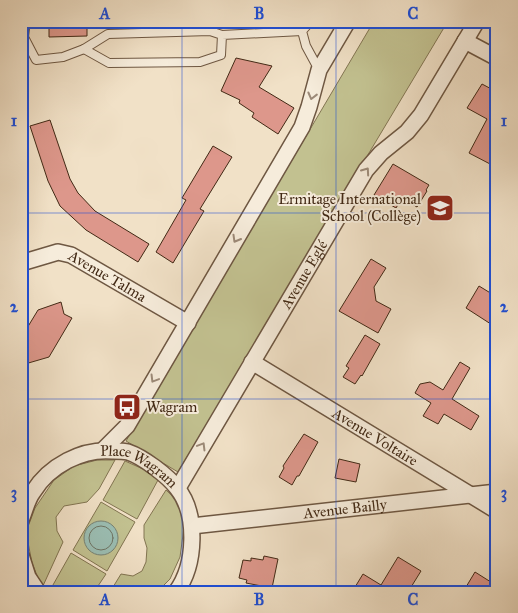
<svg xmlns="http://www.w3.org/2000/svg" width="518" height="613" viewBox="0 0 518 613" font-family="'IM FELL Great Primer',serif">
<style>
.green{fill:#c2c190;stroke:#827552}
.water{fill:#9bbeb3;stroke:#778274}
.lines{fill:none;stroke-linecap:round;stroke-linejoin:round}
.shore{stroke:#6e7464;stroke-width:1}
.building{fill:#dd978b;stroke:#422915}
.service-casing{stroke:#6e5742;stroke-width:10}
.minor-casing{stroke:#6e5742;stroke-width:18}
.service{stroke:#f6ecdb;stroke-width:8}
.minor{stroke:#f6ecdb;stroke-width:15}
.oneway{stroke:#9c8a78}
.grid{fill:none;stroke:#1d4ed8;stroke-width:1;stroke-opacity:0.55}
.labels{text-anchor:middle;stroke-width:4;stroke-linejoin:round;paint-order:stroke}
.poi-label{font-size:15px;fill:#422915;stroke:#f6ecdb;text-anchor:end}
.street-label{font-size:15px;fill:#422915;stroke:#f6ecdb}
.neatline{fill:none;stroke:#1d4ed8;stroke-width:2}
.grid-label{font-size:16px;text-anchor:middle;font-weight:bold;fill:#1d4ed8}
</style>
<rect width="100%" height="100%" fill="#f1e1c7"/>
<filter id="stains"><feTurbulence type="fractalNoise" baseFrequency=".004" numOctaves="4"/><feColorMatrix values="0 0 0 0 .2 0 0 0 0 .09 0 0 0 0 .02 0 0 0 .5 -.17"/></filter>
<radialGradient id="worn" r=".72"><stop offset=".6" stop-color="#630" stop-opacity="0"/><stop offset="1" stop-color="#630" stop-opacity=".3"/></radialGradient>
<!-- green -->
<g class="green">
<path d="M374,21H448L178,472L126,441Z"/>
<path d="M97,460H115L99,489L87,502L64,506L56,517L57,531L63,542L42,588L32,563L26,532L35,508L54,480L74,466Z"/>
<path d="M125,461L143,469L158,480L137,519L103,500Z"/>
<path d="M166,490L180,503L184,527L180,557L170,579L157,592H110L121,574L133,576L142,571L146,562L147,548L144,538V525Z"/>
<path d="M101,502L135,522L107,571L73,550Z"/>
<path d="M71,553L106,574L94,592H49Z"/>
</g>
<!-- water -->
<circle class="water" cx="101" cy="538" r="17"/>
<g class="lines">
<!-- shore -->
<circle class="shore" cx="101" cy="538" r="12"/>
</g>
<!-- building -->
<g class="building">
<path d="M49,21H87V36L49,37Z"/>
<path d="M236,58L272,66L259,87L294,108L278,134L252,117L254,113L239,103L240,100L221,91Z"/>
<path d="M482,84L497,92V155L492,165L469,153L487,119L467,108Z"/>
<path d="M50,120L70,179L78,193L95,211L149,244L138,262L86,230L60,206L48,181L30,126Z"/>
<path d="M213,146L232,157L200,209L204,211L173,263L156,252L186,200L182,198Z"/>
<path d="M393,164L429,185L426,190L427,191L417,207L402,198L396,208L374,195Z"/>
<path d="M371,259L386,268L374,287L376,301L391,309L378,333L339,311Z"/>
<path d="M479,286L497,297V328L466,308Z"/>
<path d="M61,302L64,314L72,318L49,357L25,364L23,353L21,352V338L38,310Z"/>
<path d="M365,335L380,344L362,376L361,375L355,384L343,377L349,368L346,366Z"/>
<path d="M460,362L470,368L452,399L479,416L471,430L444,414L438,424L423,416L431,403L415,393L420,384L430,382L443,390Z"/>
<path d="M304,434L318,442L299,476H297L292,485L279,477L284,468L283,466Z"/>
<path d="M339,459L360,464L356,482L335,478Z"/>
<path d="M264,556L278,559L272,588L246,583L247,580L239,578L243,560L251,561V558L263,560Z"/>
<path d="M398,557L421,571L408,592H352L363,574L381,585Z"/>
<path d="M475,572L494,584L489,592H463Z"/>
</g>
<g class="lines">
<defs>
<g id="service">
<path d="M26,21L24,37L36,60L63,57L84,49"/>
<path d="M311,21L302,31L306,46L319,70"/>
<path d="M222,35L221,55L200,62L109,63L84,49L108,34L210,31L222,35L302,31"/>
</g>
<g id="minor">
<path d="M465,41L497,58"/>
<path id="s1" d="M21,263L58,252L71,255L188,323"/>
<path id="s2" d="M252,362L497,511"/>
<path d="M103,450L127,426L302,127L309,107L319,70L348,21"/>
<path id="s3" d="M178,488L366,170L381,153L407,132L421,115L477,21"/>
<path id="s4" d="M21,520C25,511 27,500 33,492C49,466 82,448 113,451C118,451 124,451 128,452C143,457 168,476 177,488C198,514 196,565 176,592"/>
<path id="s5" d="M192,526L497,492"/>
<path d="M21,555L28,577L38,592"/>
</g>
</defs>
<!-- service casing -->
<use href="#service" class="service-casing"/>
<!-- minor casing -->
<use href="#minor" class="minor-casing"/>
<!-- service -->
<use href="#service" class="service"/>
<!-- minor -->
<use href="#minor" class="minor"/>
</g>
<!-- one-way arrows -->
<defs><path id="oneway-chevron" d="M-2-3.5L2.5 0L-2 3.5" fill="none" stroke-width="1.6" stroke-linecap="round" stroke-linejoin="round" transform="scale(1.25)"/></defs>
<g class="oneway">
<use href="#oneway-chevron" transform="translate(312 96) rotate(104)"/>
<use href="#oneway-chevron" transform="translate(366 171) rotate(-55)"/>
<use href="#oneway-chevron" transform="translate(236 239) rotate(120)"/>
<use href="#oneway-chevron" transform="translate(154 379) rotate(121)"/>
<use href="#oneway-chevron" transform="translate(202 446) rotate(-59)"/>
</g>
<!-- grid -->
<path class="grid" d="M182,21V592M336,21V592M21,213H497M21,399H497"/>
<!-- icons -->
<defs>
<symbol id="school-square" viewBox="-11 -11 22 22"><rect x="-9" y="-9" width="18" height="18" rx="4" fill="#8f2418" stroke="#f6ecdb"/><path d="M0-5L7-2L0 1L-7-2ZM-4 1L0 2.5L4 1V4Q0 6-4 4Z" fill="#fff"/></symbol>
<symbol id="bus-square" viewBox="-11 -11 22 22"><rect x="-9" y="-9" width="18" height="18" rx="4" fill="#8f2418" stroke="#f6ecdb"/><path d="M-5-6H5V4H4V6H2V4H-2V6H-4V4H-5ZM-3.5-4V0h7V-4ZM-3.5 1.2v1.5H-2V1.2ZM2 1.2v1.5H3.5V1.2Z" fill="#fff"/></symbol>
</defs>
<g fill-rule="evenodd">
<use href="#school-square" x="424" y="192" width="32" height="32"/>
<use href="#bus-square" x="111" y="391" width="32" height="32"/>
</g>
<g class="labels">
<!-- poi labels -->
<g class="poi-label">
<text x="421" y="204">Ermitage International<tspan x="421" dy="17">School (Collège)</tspan></text>
<text x="146" y="412" text-anchor="start">Wagram</text>
</g>
<!-- street labels -->
<g class="street-label">
<text dy="5" stroke="none"><textPath href="#s3" startOffset="248">Avenue Eglé</textPath></text>
<text dy="5" stroke="none"><textPath href="#s1" startOffset="94">Avenue Talma</textPath></text>
<text dy="5" stroke="none"><textPath href="#s2" startOffset="144">Avenue Voltaire</textPath></text>
<text dy="5" stroke="none"><textPath href="#s4" startOffset="155">Place Wagram</textPath></text>
<text dy="5" stroke="none"><textPath href="#s5" startOffset="154">Avenue Bailly</textPath></text>
</g>
</g>
<!-- margin -->
<rect width="518" height="613" fill="none" stroke="#f1e1c7" stroke-width="55"/>
<rect x="28" y="28" width="462" height="558" class="neatline"/>
<g class="grid-label">
<text x="105" y="19">A</text>
<text x="259" y="19">B</text>
<text x="413" y="19">C</text>
<text x="14" y="126">1</text>
<text x="504" y="126">1</text>
<text x="14" y="312">2</text>
<text x="504" y="312">2</text>
<text x="14" y="498">3</text>
<text x="504" y="498">3</text>
<text x="105" y="605">A</text>
<text x="259" y="605">B</text>
<text x="413" y="605">C</text>
</g>
<rect width="100%" height="100%" filter="url(#stains)"/>
<rect width="100%" height="100%" fill="url(#worn)"/>
</svg>
